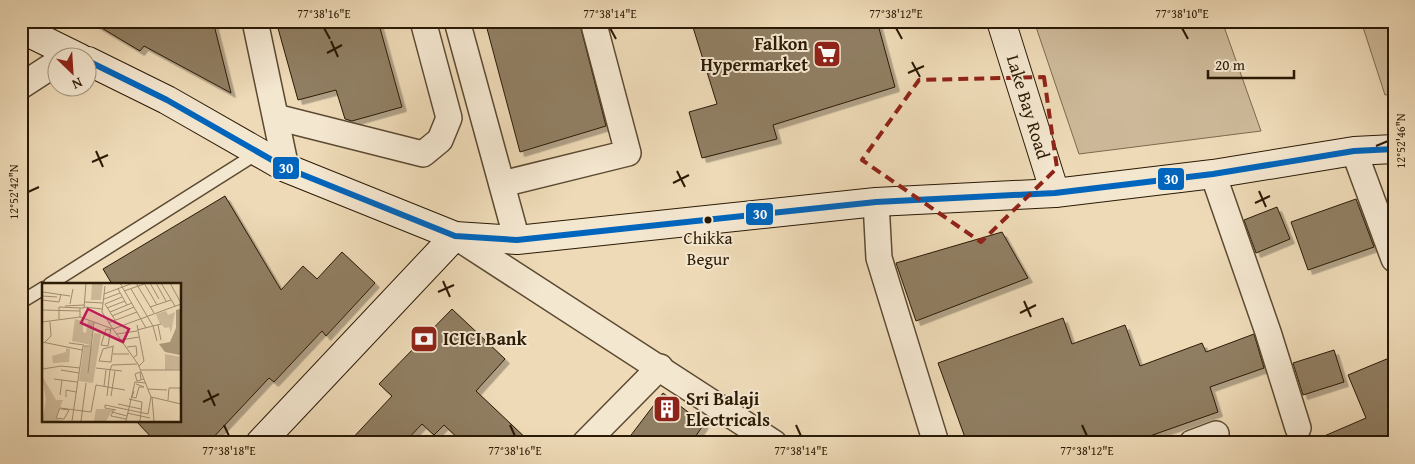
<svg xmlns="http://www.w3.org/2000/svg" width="1415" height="464" viewBox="0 0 1415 464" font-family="'Gentium Book Plus',serif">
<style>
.green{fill:#cdb999;stroke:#7c6a4f}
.building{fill:#907e62;stroke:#2b1a05;filter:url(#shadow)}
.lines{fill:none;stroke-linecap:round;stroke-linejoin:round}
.lane-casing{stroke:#5c4a32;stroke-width:15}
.street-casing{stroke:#5c4a32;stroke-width:28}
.secondary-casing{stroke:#2b1a05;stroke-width:30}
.lane{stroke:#f4e7d0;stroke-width:12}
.street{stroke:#f4e7d0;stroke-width:25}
.secondary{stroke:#f4e7d0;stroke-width:28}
.bus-1-casing{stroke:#f4e7d0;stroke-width:10}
.bus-1{stroke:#0065bd;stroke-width:6}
.marked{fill:none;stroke:#8f2418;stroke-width:4;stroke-dasharray:10 6;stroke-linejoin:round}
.ticks{fill:none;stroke:#2b1a05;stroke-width:2}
.bus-dot{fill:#2b1a05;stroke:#f4e7d0;stroke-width:2}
.labels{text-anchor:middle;stroke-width:4;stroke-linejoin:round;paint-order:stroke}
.bus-label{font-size:17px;fill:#2b1a05;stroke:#f4e7d0}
.poi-label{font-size:18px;font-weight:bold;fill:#2b1a05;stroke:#f4e7d0;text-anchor:start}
.street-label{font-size:18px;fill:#2b1a05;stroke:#f4e7d0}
.inset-road{fill:none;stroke:#a08d70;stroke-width:1}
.view{fill:#c2185b;fill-opacity:0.15;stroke:#c2185b;stroke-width:2.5}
.inset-edge{fill:none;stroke:#2b1a05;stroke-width:2.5}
.line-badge{stroke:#f4e7d0;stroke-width:2}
.badge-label{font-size:14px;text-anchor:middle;font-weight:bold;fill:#fff}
.neatline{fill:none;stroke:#2b1a05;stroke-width:2}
.ticks-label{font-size:12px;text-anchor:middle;fill:#2b1a05}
</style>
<defs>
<filter id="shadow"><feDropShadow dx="4.5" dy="4.5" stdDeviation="0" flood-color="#0004"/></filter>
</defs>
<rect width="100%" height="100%" fill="#eedab7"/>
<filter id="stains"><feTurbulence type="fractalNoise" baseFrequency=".004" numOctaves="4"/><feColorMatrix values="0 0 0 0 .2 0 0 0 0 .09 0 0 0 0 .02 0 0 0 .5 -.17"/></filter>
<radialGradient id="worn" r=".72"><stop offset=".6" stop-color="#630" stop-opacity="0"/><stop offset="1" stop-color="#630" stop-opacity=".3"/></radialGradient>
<!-- green -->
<g class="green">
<path d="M1034,21H1222L1261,131L1079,154Z"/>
<path d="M1361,21H1394V94L1385,95Z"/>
</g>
<!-- building -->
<g class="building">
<path d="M90,21H213L231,93L144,46L140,51Z"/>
<path d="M276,21H378L402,107L352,121L345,119L336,90L298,100Z"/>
<path d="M485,21H579L606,126L520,152Z"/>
<path d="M691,21H877L895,87L773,125L777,139L702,158L689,112L717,104Z"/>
<path d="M225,196L281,290L303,266L317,279L342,252L375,283L326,336L322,331L274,382L269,378L208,443H157L135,420H180V284H112L103,269Z"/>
<path d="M1356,199L1374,247L1308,270L1291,222Z"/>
<path d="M1277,207L1290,239L1256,253L1244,220Z"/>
<path d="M1002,232L1028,278L916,321L896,263Z"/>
<path d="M452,309L505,359L476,391L531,443H463L444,425L434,435L422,424L404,443H348L392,396L379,384Z"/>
<path d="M1063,318L1072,344L1125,325L1140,366L1202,343L1206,352L1254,334L1264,368L1210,387L1218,412L1130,443H967L938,363Z"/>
<path d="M1334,350L1344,382L1303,395L1293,363Z"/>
<path d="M1394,356V443H1308L1366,418L1348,375Z"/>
<path d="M663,393L704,424L691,443H625Z"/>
</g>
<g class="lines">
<defs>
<g id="lane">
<path d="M50,284L259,152"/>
<path d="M21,302L44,288"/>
</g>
<g id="street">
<path d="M255,21L286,168"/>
<path d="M457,21L517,240"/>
<path d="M21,86L58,62"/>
<path d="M276,117L423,154L440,140L449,118L423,21"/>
<path d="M1354,151L1394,259"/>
<path d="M1213,174L1268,332L1298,428"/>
<path d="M502,184L628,153L593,21"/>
<path d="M876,202L879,258L936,443"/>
<path d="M455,236L774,443"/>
<path d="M585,443L660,367"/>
<path d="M1192,443L1216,434"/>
</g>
<g id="secondary">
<path d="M1001,21L1055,193"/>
<path d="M21,29L80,58"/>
<path d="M88,61L167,100L286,168L455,236L517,240L876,202L1055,193L1213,174L1354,151L1394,149"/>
<path d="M260,443L455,236"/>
</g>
</defs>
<!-- lane casing -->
<use href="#lane" class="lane-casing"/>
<!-- street casing -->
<use href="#street" class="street-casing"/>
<!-- secondary casing -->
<use href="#secondary" class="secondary-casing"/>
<!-- lane -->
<use href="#lane" class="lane"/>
<!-- street -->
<use href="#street" class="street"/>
<!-- secondary -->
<use href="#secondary" class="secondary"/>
<defs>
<path id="bus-1" d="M88,61L167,100L286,168L455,236L517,240L876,202L1055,193L1213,174L1354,151L1394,149"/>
</defs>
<!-- bus-1 casing -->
<use href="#bus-1" class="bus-1-casing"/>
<!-- bus-1 -->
<use href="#bus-1" class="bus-1"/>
</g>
<!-- marked area -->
<path class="marked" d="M1044,77L1057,168L981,242L862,160L919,80Z"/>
<!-- ticks -->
<path class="ticks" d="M324,28L330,39M610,28L616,39M896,28L902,39M1182,28L1188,39M331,41L338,57M327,53L342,45M912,62L920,77M908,73L924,66M1376,146L1388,141M96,151L103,167M92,162L108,155M677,171L685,187M673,183L689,175M1259,191L1266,207M28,192L39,187M1255,203L1270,196M443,281L450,297M438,292L454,285M1024,301L1031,317M1020,313L1036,305M208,390L215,406M203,402L219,394M224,425L229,436M510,425L515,436M796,425L801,436M1082,425L1087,436"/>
<!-- icons -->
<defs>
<symbol id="supermarket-square" viewBox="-11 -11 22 22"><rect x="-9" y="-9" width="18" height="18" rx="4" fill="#8f2418" stroke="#f4e7d0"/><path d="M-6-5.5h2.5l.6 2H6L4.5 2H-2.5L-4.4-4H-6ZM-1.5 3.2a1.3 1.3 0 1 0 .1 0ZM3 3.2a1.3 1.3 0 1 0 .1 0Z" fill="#fff"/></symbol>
<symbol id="bank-square" viewBox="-11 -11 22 22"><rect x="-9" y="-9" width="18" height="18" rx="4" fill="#8f2418" stroke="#f4e7d0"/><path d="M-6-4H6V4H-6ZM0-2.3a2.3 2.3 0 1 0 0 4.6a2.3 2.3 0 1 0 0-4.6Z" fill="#fff"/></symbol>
<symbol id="building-square" viewBox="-11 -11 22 22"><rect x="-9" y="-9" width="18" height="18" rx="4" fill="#8f2418" stroke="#f4e7d0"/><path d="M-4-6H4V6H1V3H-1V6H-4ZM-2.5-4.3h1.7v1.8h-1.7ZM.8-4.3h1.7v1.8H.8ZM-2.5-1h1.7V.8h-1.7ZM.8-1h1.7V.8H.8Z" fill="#fff"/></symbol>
</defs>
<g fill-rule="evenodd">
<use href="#supermarket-square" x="811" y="38" width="32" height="32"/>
<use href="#bank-square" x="408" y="323" width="32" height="32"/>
<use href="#building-square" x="651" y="393" width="32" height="32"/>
</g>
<!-- markers -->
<circle class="bus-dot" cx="708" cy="220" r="4.5"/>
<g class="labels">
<!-- bus labels -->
<g class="bus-label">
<text x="708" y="244">Chikka<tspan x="708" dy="21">Begur</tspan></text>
</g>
<!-- poi labels -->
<g class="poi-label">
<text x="808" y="50" text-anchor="end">Falkon<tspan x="808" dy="21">Hypermarket</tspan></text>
<text x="443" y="345">ICICI Bank</text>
<text x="686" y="405">Sri Balaji<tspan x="686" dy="21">Electricals</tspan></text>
</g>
<!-- street labels -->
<g class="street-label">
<text transform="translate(1028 107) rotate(73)" y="6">Lake Bay Road</text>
</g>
</g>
<!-- overview -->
<g transform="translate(42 283)">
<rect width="139" height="139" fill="#eedab7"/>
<path d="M50,0H61L59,17H49ZM124,28L126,32L133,29L129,50L127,44L123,45L117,39L114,31ZM33,36L41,38V49L44,50L46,38L51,40L49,62L30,58ZM52,50L59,51L51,100L37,98L42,63L50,64ZM24,65L28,66L27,79L11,80L10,73L24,69ZM123,71L139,74V86L123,87ZM0,93L14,117H21L14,135L21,138H0L4,117ZM54,126H63L71,127L64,138H46H52Z" fill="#cdb999"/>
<path d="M138,26L139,39L138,72L123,69L117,61L128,59L134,45V27Z" fill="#ac997a"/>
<path class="inset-road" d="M78,0L104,45M94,0L112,30M102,0L115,22M108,0L117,16M114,0L124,18M119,0L133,23M128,0L139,20M63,3L60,29L71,46L139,21M76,6L85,22M89,6L111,43L115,58M82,8L102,1M1,9L28,13M62,11L91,0M0,13L15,14M62,16L78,10M0,17L17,19L19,11M42,19L61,20M28,21L31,6M23,23L42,22M42,24L60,26M108,24L129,17M65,25L83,18M0,27L38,28M68,29L90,20M70,33L92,24M38,34V25H42L44,0M17,36V24L38,25M73,37L63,21L80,14M0,39L38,34L71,46L96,81L109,114L139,121M66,40L95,29M95,42L102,78L97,83M116,42L119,57M69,47L64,46L59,62L66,63L69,45M95,47L119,41M75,51L95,48M79,57L97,54M0,59L40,67M2,60L9,53L8,39M27,60L42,62M71,64L69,79L57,78L61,66L72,63M85,64L94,63L95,72L92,74M71,71H87M1,84V86L19,83L38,85M54,85L80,88M19,87L37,90M68,87L70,82L95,81M99,87H139M46,90L52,39M12,96L35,99M99,96L98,89L93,91L95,98L102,96M62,103L64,87M106,106L125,107M92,108L90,114L94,115L97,104H102L94,101M18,112L20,97M65,113L68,87M69,113L73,88M24,114V107L34,109M110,114L112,138M87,116L100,119L98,138M126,117L127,105H138L139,118M76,121L99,126M19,126L27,127L22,136L14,135L18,125L49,129L54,102L83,107M72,126L69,133L84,136M74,127L63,125V122L106,131L109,114M70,129L85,133M85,130L108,135M30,138L41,63H49M39,138L44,100M84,138L93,99L104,100"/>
<path class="view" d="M46,26L87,46L81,59L39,40Z"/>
<rect width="139" height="139" class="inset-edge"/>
</g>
<g class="line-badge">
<rect x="272" y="156" width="28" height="24" rx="5" fill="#0065bd"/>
<rect x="1157" y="167" width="28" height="24" rx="5" fill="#0065bd"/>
<rect x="745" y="202" width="29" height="24" rx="5" fill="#0065bd"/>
</g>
<g class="badge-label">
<text x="286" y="173">30</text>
<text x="1171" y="184">30</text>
<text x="760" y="219">30</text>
</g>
<!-- margin -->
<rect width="1415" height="464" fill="none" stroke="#eedab7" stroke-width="55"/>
<!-- north arrow -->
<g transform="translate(72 72) rotate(155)"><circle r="24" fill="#f4e7d0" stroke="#a4957f"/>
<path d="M0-4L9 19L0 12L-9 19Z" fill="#8f2418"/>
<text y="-8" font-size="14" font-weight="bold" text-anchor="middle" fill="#2b1a05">N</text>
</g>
<!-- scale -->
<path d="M1208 70v8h86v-8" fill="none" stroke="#2b1a05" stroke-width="2.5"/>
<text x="1215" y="70" font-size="15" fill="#2b1a05" stroke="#f4e7d0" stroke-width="4" paint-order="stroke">20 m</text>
<rect x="28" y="28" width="1360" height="408" class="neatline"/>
<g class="ticks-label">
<text x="324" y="18">77°38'16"E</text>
<text x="610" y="18">77°38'14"E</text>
<text x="896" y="18">77°38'12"E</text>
<text x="1182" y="18">77°38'10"E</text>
<text transform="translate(1401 141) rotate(-90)" y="4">12°52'46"N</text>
<text transform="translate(14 192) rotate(-90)" y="4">12°52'42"N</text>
<text x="229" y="455">77°38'18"E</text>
<text x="515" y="455">77°38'16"E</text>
<text x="801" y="455">77°38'14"E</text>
<text x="1087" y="455">77°38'12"E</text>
</g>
<rect width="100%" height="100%" filter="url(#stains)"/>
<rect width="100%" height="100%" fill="url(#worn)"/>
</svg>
